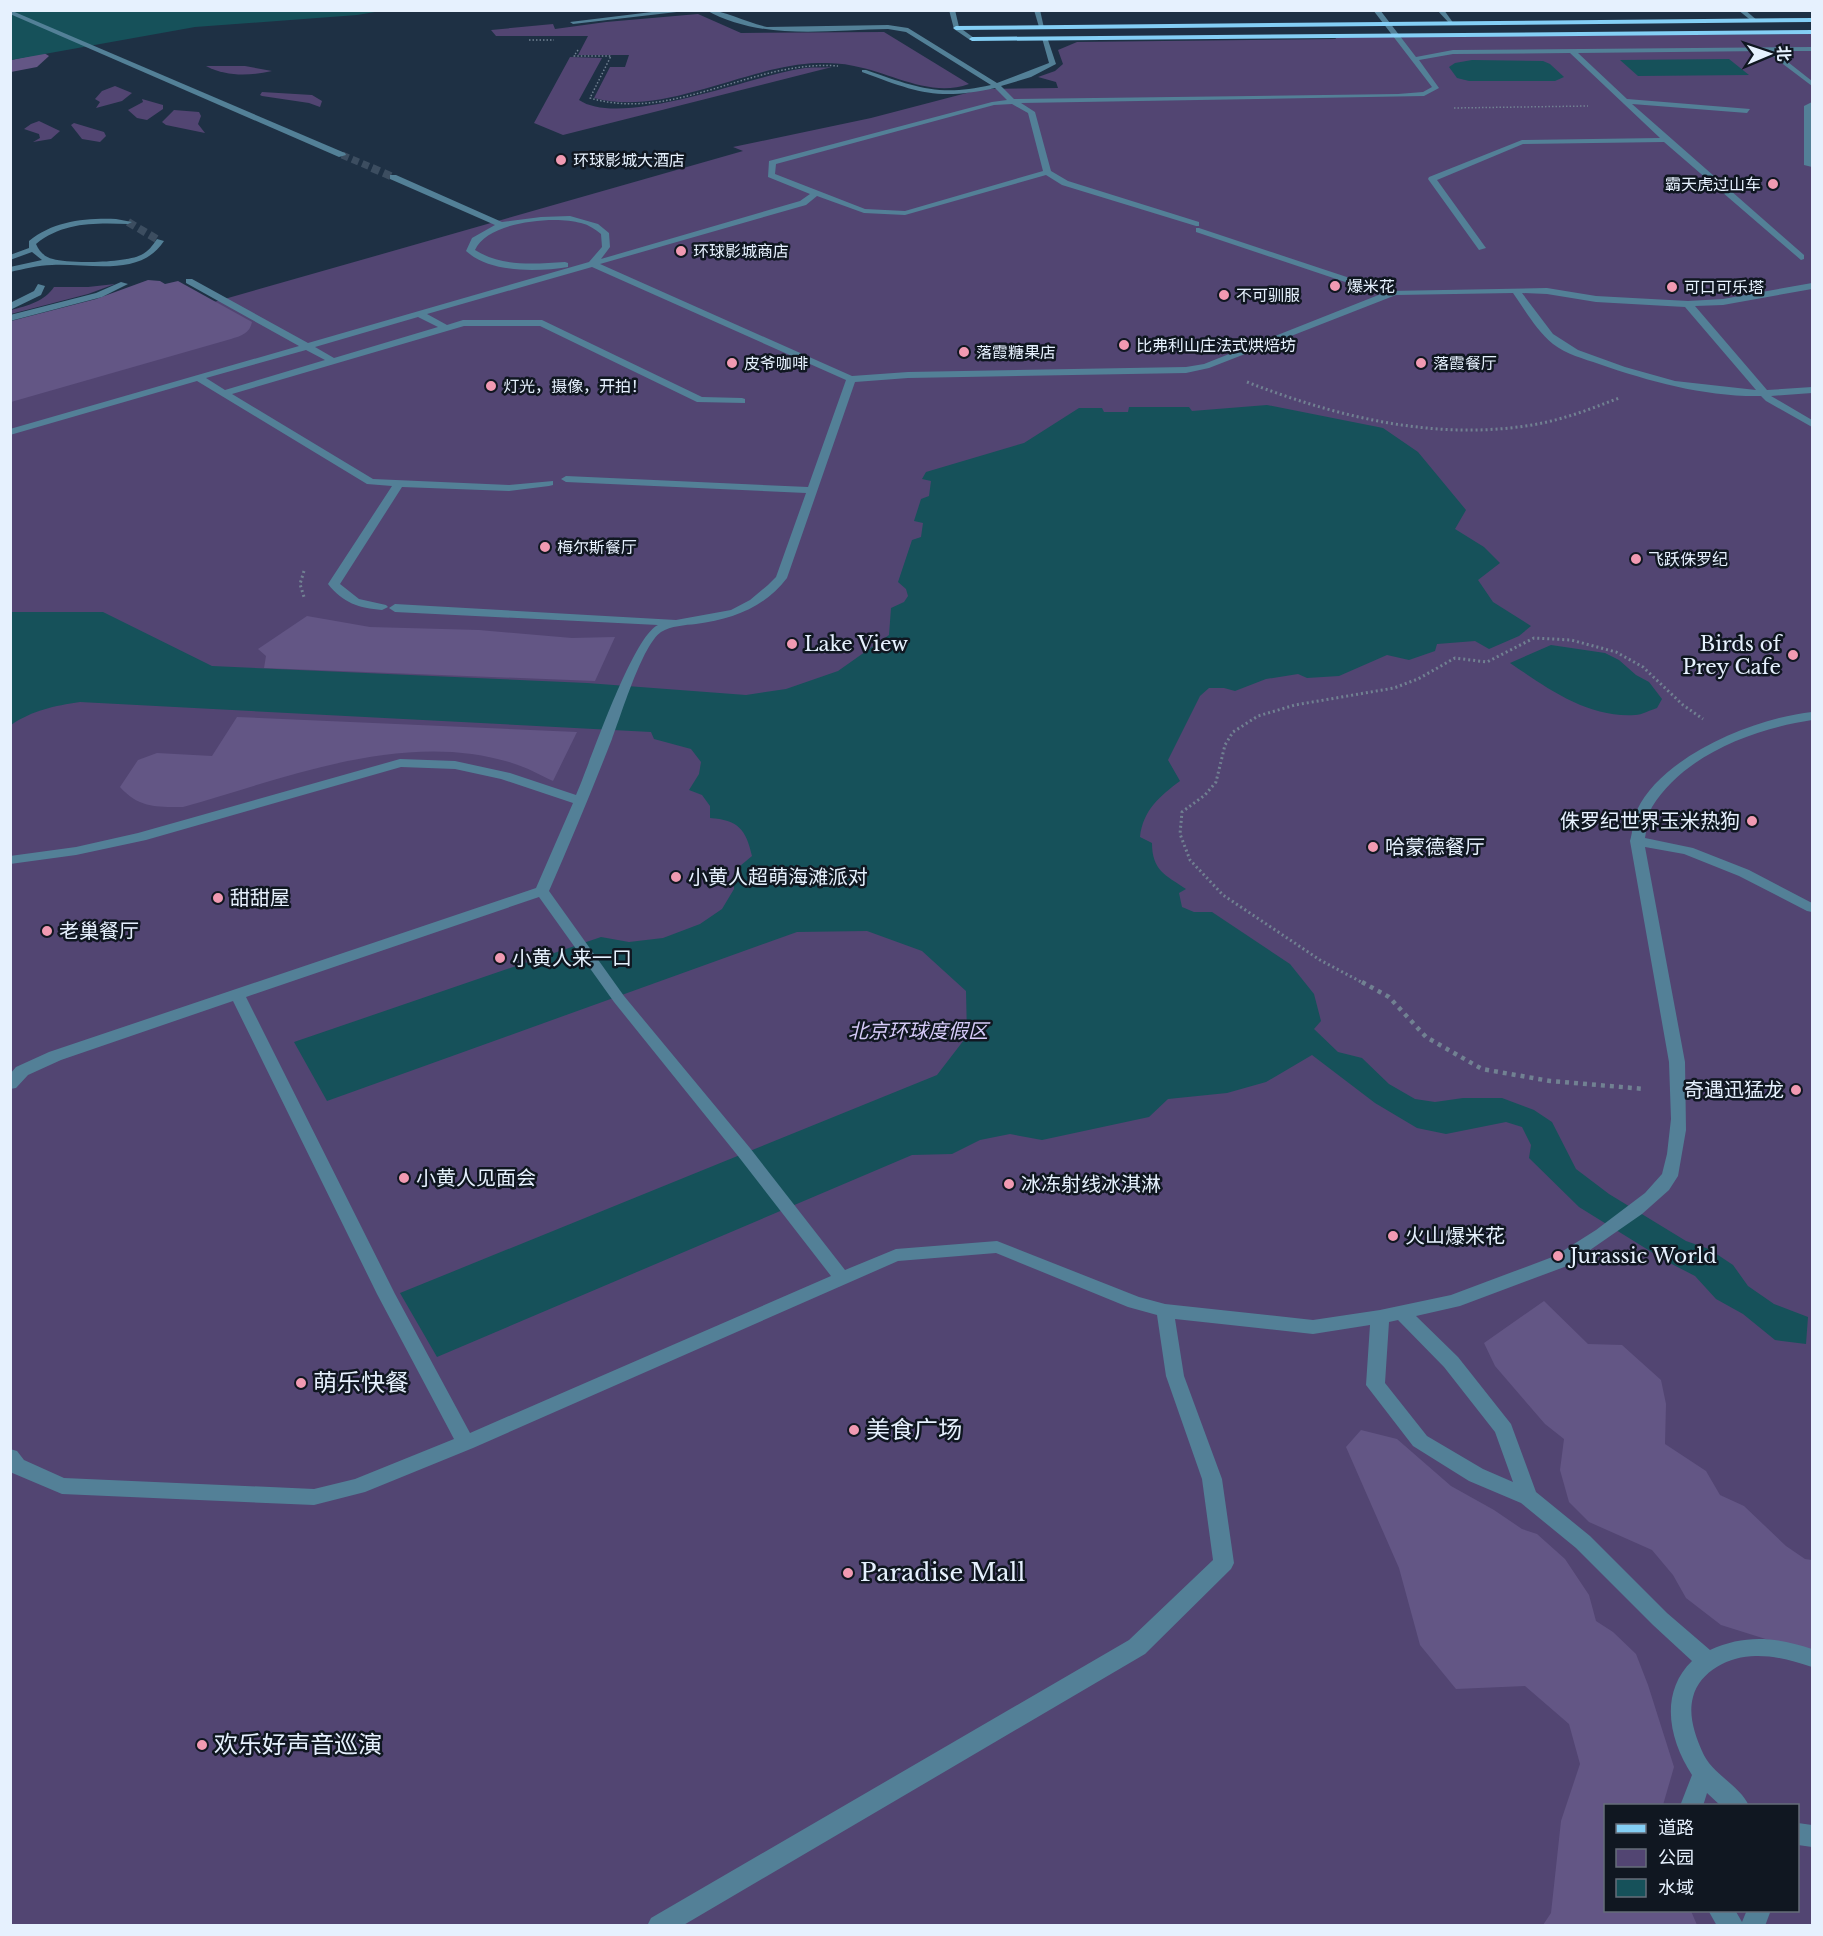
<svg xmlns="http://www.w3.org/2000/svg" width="1823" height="1936" viewBox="0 0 1823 1936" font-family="'Libre Baskerville','Noto Sans SC',serif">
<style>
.green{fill:#524572;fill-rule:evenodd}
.forest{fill:#635685}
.water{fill:#16515a}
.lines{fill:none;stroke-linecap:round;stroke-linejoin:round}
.minor-tunnel-far1{stroke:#3c4d60;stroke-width:7;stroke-dasharray:7 4;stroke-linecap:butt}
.minor-tunnel{stroke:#3c4d60;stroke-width:8;stroke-dasharray:8 4.5;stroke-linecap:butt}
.path-far2{stroke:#718192;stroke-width:1.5;stroke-dasharray:1.5 2;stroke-linecap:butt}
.path-far1{stroke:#718192;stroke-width:3;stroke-dasharray:2 3;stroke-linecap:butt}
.path{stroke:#718192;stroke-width:4.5;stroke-dasharray:4 5;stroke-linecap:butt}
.minor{fill:#538097;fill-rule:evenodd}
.major{fill:#84cff5;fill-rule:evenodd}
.poi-dot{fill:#f19ab2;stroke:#101721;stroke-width:2}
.labels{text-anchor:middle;stroke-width:5;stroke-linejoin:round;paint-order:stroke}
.far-poi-label{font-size:16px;fill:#e6f1fe;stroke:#101721;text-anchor:start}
.poi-label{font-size:20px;fill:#e6f1fe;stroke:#101721;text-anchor:start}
.park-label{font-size:20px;font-style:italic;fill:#d6caf8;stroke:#101721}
.near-poi-label{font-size:24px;fill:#e6f1fe;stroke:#101721;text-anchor:start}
</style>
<rect width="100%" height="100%" fill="#1e3044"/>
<!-- green -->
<g class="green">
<path d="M698,14L741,33L884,32L969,84C930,98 892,73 854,66C842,63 830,63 818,63C746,65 665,117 594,98L610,67H625L629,55H578L588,36H496L491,30L553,24L555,29L606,22Z"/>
<path d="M1812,34V1925H11V360L743,151L733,147L871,118L982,89L1058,88L1056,82L1038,77L1055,71L1063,64L1058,50L1077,42L1336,39L1335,37ZM1606,1806H1798V1910H1606Z"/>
<path d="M570,57L602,58L579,100C622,129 753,75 805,68C814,67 823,68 832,67L563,135L534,123Z"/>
<path d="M206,66H245L272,71C250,76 227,77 206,66Z"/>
<path d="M115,86L132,93L122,101L96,108L100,102L95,99L102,91Z"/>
<path d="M262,92L312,95L322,101L320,107L309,103L262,96L260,95Z"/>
<path d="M142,99L163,105V109L147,120L137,118L128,110L143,102Z"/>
<path d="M174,110L199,112L201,116L198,124L205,133L166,125L162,122Z"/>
<path d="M39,121L60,131L51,139L33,142L40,138L39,134L24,129L31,124Z"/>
<path d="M74,123L104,132L106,136L100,142L82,139L71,125Z"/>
<path d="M115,284L88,294L11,314V310C27,306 45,301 54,287H88Z"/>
</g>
<!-- forest -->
<g class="forest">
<path d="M44,53L49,56L37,67L11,72V60Z"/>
<path d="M148,280L160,281L165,284L178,281L252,322C250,333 241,336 231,339L11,402V321L96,299Z"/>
<path d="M307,616L370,627L479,630L572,638L615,637L595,681L264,668L266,656L258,649Z"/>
<path d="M237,717L577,732L553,781C540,775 526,767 512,763C405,729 286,778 183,807C156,807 139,808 120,787L138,760L157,753L212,756Z"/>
<path d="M1544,1301L1588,1344L1622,1345L1661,1380L1666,1404L1665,1444L1706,1471L1720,1495L1744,1506L1786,1546L1805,1559L1812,1560V1651L1772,1641L1721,1625L1686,1598L1673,1575L1652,1550L1589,1522L1569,1502L1560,1470L1564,1439L1545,1424L1495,1366L1484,1343Z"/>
<path d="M1361,1430L1397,1439L1451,1486L1494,1510L1522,1529L1537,1534L1565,1559L1589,1595L1596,1621L1613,1632L1636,1654L1648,1685L1674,1767L1663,1805L1606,1806V1910L1691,1911L1697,1925H1543L1551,1913L1561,1821L1580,1764L1569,1724L1525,1686L1456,1689L1420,1645L1399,1568L1346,1447Z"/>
</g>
<!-- water -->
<g class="water">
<path d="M10,11H381L357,15L195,27L11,60Z"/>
<path d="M1729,59L1749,75L1638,76L1620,60Z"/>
<path d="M1472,60L1543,61L1550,64L1564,77L1555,81H1469L1457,78L1449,67L1455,63Z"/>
<path d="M1267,405L1383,428L1418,452L1466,510L1455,529L1484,547L1500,563L1478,580L1493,602L1531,626L1519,636L1489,649L1475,641L1437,644L1435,651L1409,660L1387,655L1339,676L1307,678L1298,674L1266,679L1235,691L1224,688H1209L1200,696L1168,760L1180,781C1160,796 1143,810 1140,837L1152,843C1152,870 1165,875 1186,889L1179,893L1182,907L1194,912H1212L1290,964L1314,994L1321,1021L1314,1029L1338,1052L1362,1058L1389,1084L1415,1099L1435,1102L1463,1098H1502L1534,1110L1552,1122L1576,1169L1609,1194L1686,1241L1709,1249L1733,1265L1748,1286L1774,1304L1808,1317L1806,1344L1775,1340L1743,1314L1716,1299L1695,1276L1666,1261L1579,1207L1529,1158L1531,1145L1522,1127L1506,1122L1446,1134L1417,1128L1375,1103L1312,1055L1266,1082L1227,1093L1168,1099L1149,1117L1042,1140L1010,1134L980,1140L952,1154L912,1155L437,1357L400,1293L937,1075L967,1036L966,991L922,951L867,931L797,932L327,1101L294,1042L601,937L629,942L663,938L700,924L722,909L734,889V876L740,866L752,856C746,829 738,820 710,818V806L702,795L689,790L699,774L701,762L691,749L654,739L651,732L80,702C54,706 33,710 11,725V612H103L212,666L587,683L746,695L786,689L838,671L889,635L891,608L904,602L908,596L906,589L898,582L912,540L921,537L923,523L914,521L921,499L929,496L931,481L922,479L926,472L1024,443L1079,408H1102L1104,412H1128L1129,407H1189L1192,411Z"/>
<path d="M1551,645L1605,653L1619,660L1636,675L1649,682L1662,699L1657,708C1650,710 1642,715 1635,715C1587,718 1547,688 1510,663Z"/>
</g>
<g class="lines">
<!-- minor-tunnel-far1 -->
<path class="minor-tunnel-far1" d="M342,155L375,169"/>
<!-- minor-tunnel -->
<g class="minor-tunnel">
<path d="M372,168L393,177"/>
<path d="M128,222L160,241"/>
</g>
<!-- path-far2 -->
<g class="path-far2">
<path d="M529,40H554"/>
<path d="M578,50L574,56H611L590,98C674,123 754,59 838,66"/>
<path d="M1454,108L1588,106"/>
</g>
<!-- path-far1 -->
<g class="path-far1">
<path d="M1247,382C1337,417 1435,441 1532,425C1562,420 1591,409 1619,398"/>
<path d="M304,571L300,584L304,597"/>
<path d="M1365,984L1320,960L1223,895L1190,860L1180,834L1182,812L1205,795L1216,782L1225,745L1233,732L1258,716L1295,705L1394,688L1418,679L1455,658L1487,662L1534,638L1571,640L1616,652L1643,667L1683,705L1703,719"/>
</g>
<!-- path -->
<path class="path" d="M1362,982L1389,997L1426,1037L1482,1069L1550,1081L1645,1089"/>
<!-- minor -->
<g class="minor">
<path d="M10,10L345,153L346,155L339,157L10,14Z"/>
<path d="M668,10H694L573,24L570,22Z"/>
<path d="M706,10C725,10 747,23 767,27L888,25L908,28L997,83L1049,63L1042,38L1047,37L1056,64L1031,77L1001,86L1014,99L1398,94L1423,92L1432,87L1373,10H1380L1416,57L1453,50L1812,47V51H1774L1812,81V86L1766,51L1578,53L1627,99L1750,109L1747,113L1632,104L1804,255V259L1801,260L1664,142L1523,144L1437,180L1486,248L1479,250L1428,179L1429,177L1522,140L1660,138L1570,53L1453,54L1419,60L1439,88L1424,96L1021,103L1035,112L1051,171L1068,181L1199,222V226H1196L1062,185L1046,175L905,215L864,213L817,196L806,205L600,264L852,376L908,372L1186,367L1204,364L1381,294L1196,232V228H1199L1389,291L1547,288L1596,296L1688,301L1723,299L1812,283V289L1723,305L1695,306L1767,390L1812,387V393L1771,396L1812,420V427L1766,401L1761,396C1706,397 1651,382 1599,364C1584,359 1566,354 1553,344C1536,330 1525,310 1513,293L1396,295L1209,368L1186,373L908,378L855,382L787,578C764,608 733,619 696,624C685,625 671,626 661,632C642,645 621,716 612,739C592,790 571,841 549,891L624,996L750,1148L845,1270L896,1249L997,1241L1139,1297L1165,1304L1313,1320L1380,1310L1451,1295L1555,1256L1596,1230L1645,1193L1662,1174L1667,1154L1671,1119L1669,1062L1630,841C1633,831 1633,819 1637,810C1663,755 1756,718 1812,712V720C1754,729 1685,754 1652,807C1647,816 1647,828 1645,838L1693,848L1749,870L1812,903V912L1807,911L1739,876L1684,854L1645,847L1685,1062L1686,1130L1678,1176L1669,1190L1642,1214L1567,1266L1460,1306L1416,1316L1458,1357L1511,1424L1536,1492L1590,1536L1667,1613L1710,1650C1745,1634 1776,1637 1812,1649V1667C1794,1661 1777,1656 1758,1656C1732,1655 1700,1670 1693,1697C1688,1715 1695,1735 1702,1751C1711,1774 1740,1785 1749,1806H1721L1707,1793L1703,1806H1680L1692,1775C1669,1740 1659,1693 1692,1661L1653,1625L1576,1548L1521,1503L1469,1481L1413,1446L1366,1385L1370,1325L1313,1334L1175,1319L1184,1376L1222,1479L1234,1563L1231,1569L1145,1654L682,1926H647L651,1918L1129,1640L1213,1560L1202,1479L1166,1376L1157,1315L1128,1307L996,1253L898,1261L473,1448L365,1492L314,1505L62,1494L10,1472V1449L17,1451L24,1460L64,1478L314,1489L355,1479L454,1439L377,1294L233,1001L61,1060L28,1075L16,1088L10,1089V1074L16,1067L49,1052L536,888L573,803L501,779L455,769L401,767L146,840L76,855L10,864V856L76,847L138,833L400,759L455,761L510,773L576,795C590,763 632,637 658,625L395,612L389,608L395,604L676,620L731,610L750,600L768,585L776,577L806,493L566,482L561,479L566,476L808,487L846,380L592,267L427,314L447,325L463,320H542L702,397L742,398L745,399V403L697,402L540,326H464L232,394L373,479L509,485L553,481V485L549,486L509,491L402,487L340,584L359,599L386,605L388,607L382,610C359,608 343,603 328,584L392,486L367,484L197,381L10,435V429L299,346L186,283V279H192L308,343L589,262L602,247L601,234C595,229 589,225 581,223C554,215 487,222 475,250C502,267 534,264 565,262L568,263V267C537,272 490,273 466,251L472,238L495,225L390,179V175H396L502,222L541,217L570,216L598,224L609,233L610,247L601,259L800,201L810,194L768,177L769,161L992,102L1007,100L995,88C937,101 916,92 862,72V70H866C915,87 939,97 991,85L906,32L888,29C827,30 761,41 706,10ZM1012,104L1028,113L1043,171L905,211L865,209L775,174L776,164L994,105ZM1522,293L1547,294L1596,302L1685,307L1756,390L1675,381L1625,367L1578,350L1553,334ZM418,317L438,327L334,358L315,347ZM306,350L325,360L225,390L206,378ZM539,897L614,1002L738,1156L831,1276L470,1433L395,1294L246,997ZM1398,1320L1444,1367L1495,1432L1513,1482L1483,1469L1427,1436L1385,1383L1389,1322Z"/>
<path d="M949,10H955L959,27L974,38V40H970L954,29Z"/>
<path d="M1034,10H1040L1044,28L1039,27Z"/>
<path d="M1437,10H1444L1454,24H1450Z"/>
<path d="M1738,10H1745L1758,21L1753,22Z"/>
<path d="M1812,102V167L1804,165V106Z"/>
<path d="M116,219L132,222L128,224C95,223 63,222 36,244C39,251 44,257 53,259C69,264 125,263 141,255C149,251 152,246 157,239L164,241C140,278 89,263 52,265C38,265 24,269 10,272V267L42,260L32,252L10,260V255L29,248V241C54,221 84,218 116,219Z"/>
<path d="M121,282L128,284L102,297L10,321V315L96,293Z"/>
<path d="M38,284L45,286L41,295L10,310V303L34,291Z"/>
<path d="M1798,1823L1812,1825V1847L1798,1845Z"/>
<path d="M1708,1910H1735L1742,1922L1747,1910H1771L1765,1926H1717Z"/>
</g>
<!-- major -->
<g class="major">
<path d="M1812,18V22L956,30L953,28L956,26Z"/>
<path d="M1812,30V34L972,41L969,39L972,37Z"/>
</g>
</g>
<!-- markers -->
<g class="poi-dot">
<circle cx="561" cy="160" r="6"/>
<circle cx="1773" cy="184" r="6"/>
<circle cx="681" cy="251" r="6"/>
<circle cx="1335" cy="286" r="6"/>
<circle cx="1672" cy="287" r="6"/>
<circle cx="1224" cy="295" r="6"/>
<circle cx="1124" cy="345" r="6"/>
<circle cx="964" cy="352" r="6"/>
<circle cx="732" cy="363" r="6"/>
<circle cx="1421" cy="363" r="6"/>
<circle cx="491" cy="386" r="6"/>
<circle cx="545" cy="547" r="6"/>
<circle cx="1636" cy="559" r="6"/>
<circle cx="792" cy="644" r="6"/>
<circle cx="1793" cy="655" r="6"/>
<circle cx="1752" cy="821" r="6"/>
<circle cx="1373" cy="847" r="6"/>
<circle cx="676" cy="877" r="6"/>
<circle cx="218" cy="898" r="6"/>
<circle cx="47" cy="931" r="6"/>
<circle cx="500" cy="958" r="6"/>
<circle cx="1796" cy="1090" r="6"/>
<circle cx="404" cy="1178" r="6"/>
<circle cx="1009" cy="1184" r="6"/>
<circle cx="1393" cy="1236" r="6"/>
<circle cx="1558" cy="1256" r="6"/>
<circle cx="301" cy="1383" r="6"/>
<circle cx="854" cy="1430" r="6"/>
<circle cx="848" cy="1573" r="6"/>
<circle cx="202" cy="1745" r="6"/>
</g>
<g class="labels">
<!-- far-poi labels -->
<g class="far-poi-label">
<text x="573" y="166">环球影城大酒店</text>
<text x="1761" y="190" text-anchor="end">霸天虎过山车</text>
<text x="693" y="257">环球影城商店</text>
<text x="1347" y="292">爆米花</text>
<text x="1684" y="293">可口可乐塔</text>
<text x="1236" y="301">不可驯服</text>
<text x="1136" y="351">比弗利山庄法式烘焙坊</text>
<text x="976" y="358">落霞糖果店</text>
<text x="744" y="369">皮爷咖啡</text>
<text x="1433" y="369">落霞餐厅</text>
<text x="503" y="392">灯光，摄像，开拍！</text>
<text x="557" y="553">梅尔斯餐厅</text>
<text x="1648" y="565">飞跃侏罗纪</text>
</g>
<!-- poi labels -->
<g class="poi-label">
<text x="804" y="651">Lake View</text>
<text x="1781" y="651" text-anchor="end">Birds of<tspan x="1781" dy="23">Prey Cafe</tspan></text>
<text x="1740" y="828" text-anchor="end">侏罗纪世界玉米热狗</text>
<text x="1385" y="854">哈蒙德餐厅</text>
<text x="688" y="884">小黄人超萌海滩派对</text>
<text x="230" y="905">甜甜屋</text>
<text x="59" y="938">老巢餐厅</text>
<text x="512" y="965">小黄人来一口</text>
<text x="1784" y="1097" text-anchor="end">奇遇迅猛龙</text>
<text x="416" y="1185">小黄人见面会</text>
<text x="1021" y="1191">冰冻射线冰淇淋</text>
<text x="1405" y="1243">火山爆米花</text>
<text x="1570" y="1263">Jurassic World</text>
</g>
<!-- park labels -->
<g class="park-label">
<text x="918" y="1038">北京环球度假区</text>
</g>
<!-- near-poi labels -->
<g class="near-poi-label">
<text x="313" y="1391">萌乐快餐</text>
<text x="866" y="1438">美食广场</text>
<text x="860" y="1581">Paradise Mall</text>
<text x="214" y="1753">欢乐好声音巡演</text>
</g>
</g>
<!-- border -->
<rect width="1823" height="1936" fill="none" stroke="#e6f1fe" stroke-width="24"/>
<!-- legend -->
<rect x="1604" y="1804" width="195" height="108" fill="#101721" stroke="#666e79" stroke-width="1.5"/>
<rect x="1616" y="1824" width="30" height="9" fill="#84cff5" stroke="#666e79" stroke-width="1.5"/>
<text x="1658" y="1834" font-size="18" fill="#e6f1fe">道路</text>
<rect x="1616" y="1849" width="30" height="18" fill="#524572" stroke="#666e79" stroke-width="1.5"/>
<text x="1658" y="1864" font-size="18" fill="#e6f1fe">公园</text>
<rect x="1616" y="1879" width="30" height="18" fill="#16515a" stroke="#666e79" stroke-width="1.5"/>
<text x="1658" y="1894" font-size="18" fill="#e6f1fe">水域</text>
<!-- north arrow -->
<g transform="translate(1769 54) rotate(88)" stroke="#101721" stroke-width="4.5" paint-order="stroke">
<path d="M0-4.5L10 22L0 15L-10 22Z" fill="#e6f1fe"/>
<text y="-9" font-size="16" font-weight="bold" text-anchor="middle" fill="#e6f1fe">北</text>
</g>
</svg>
